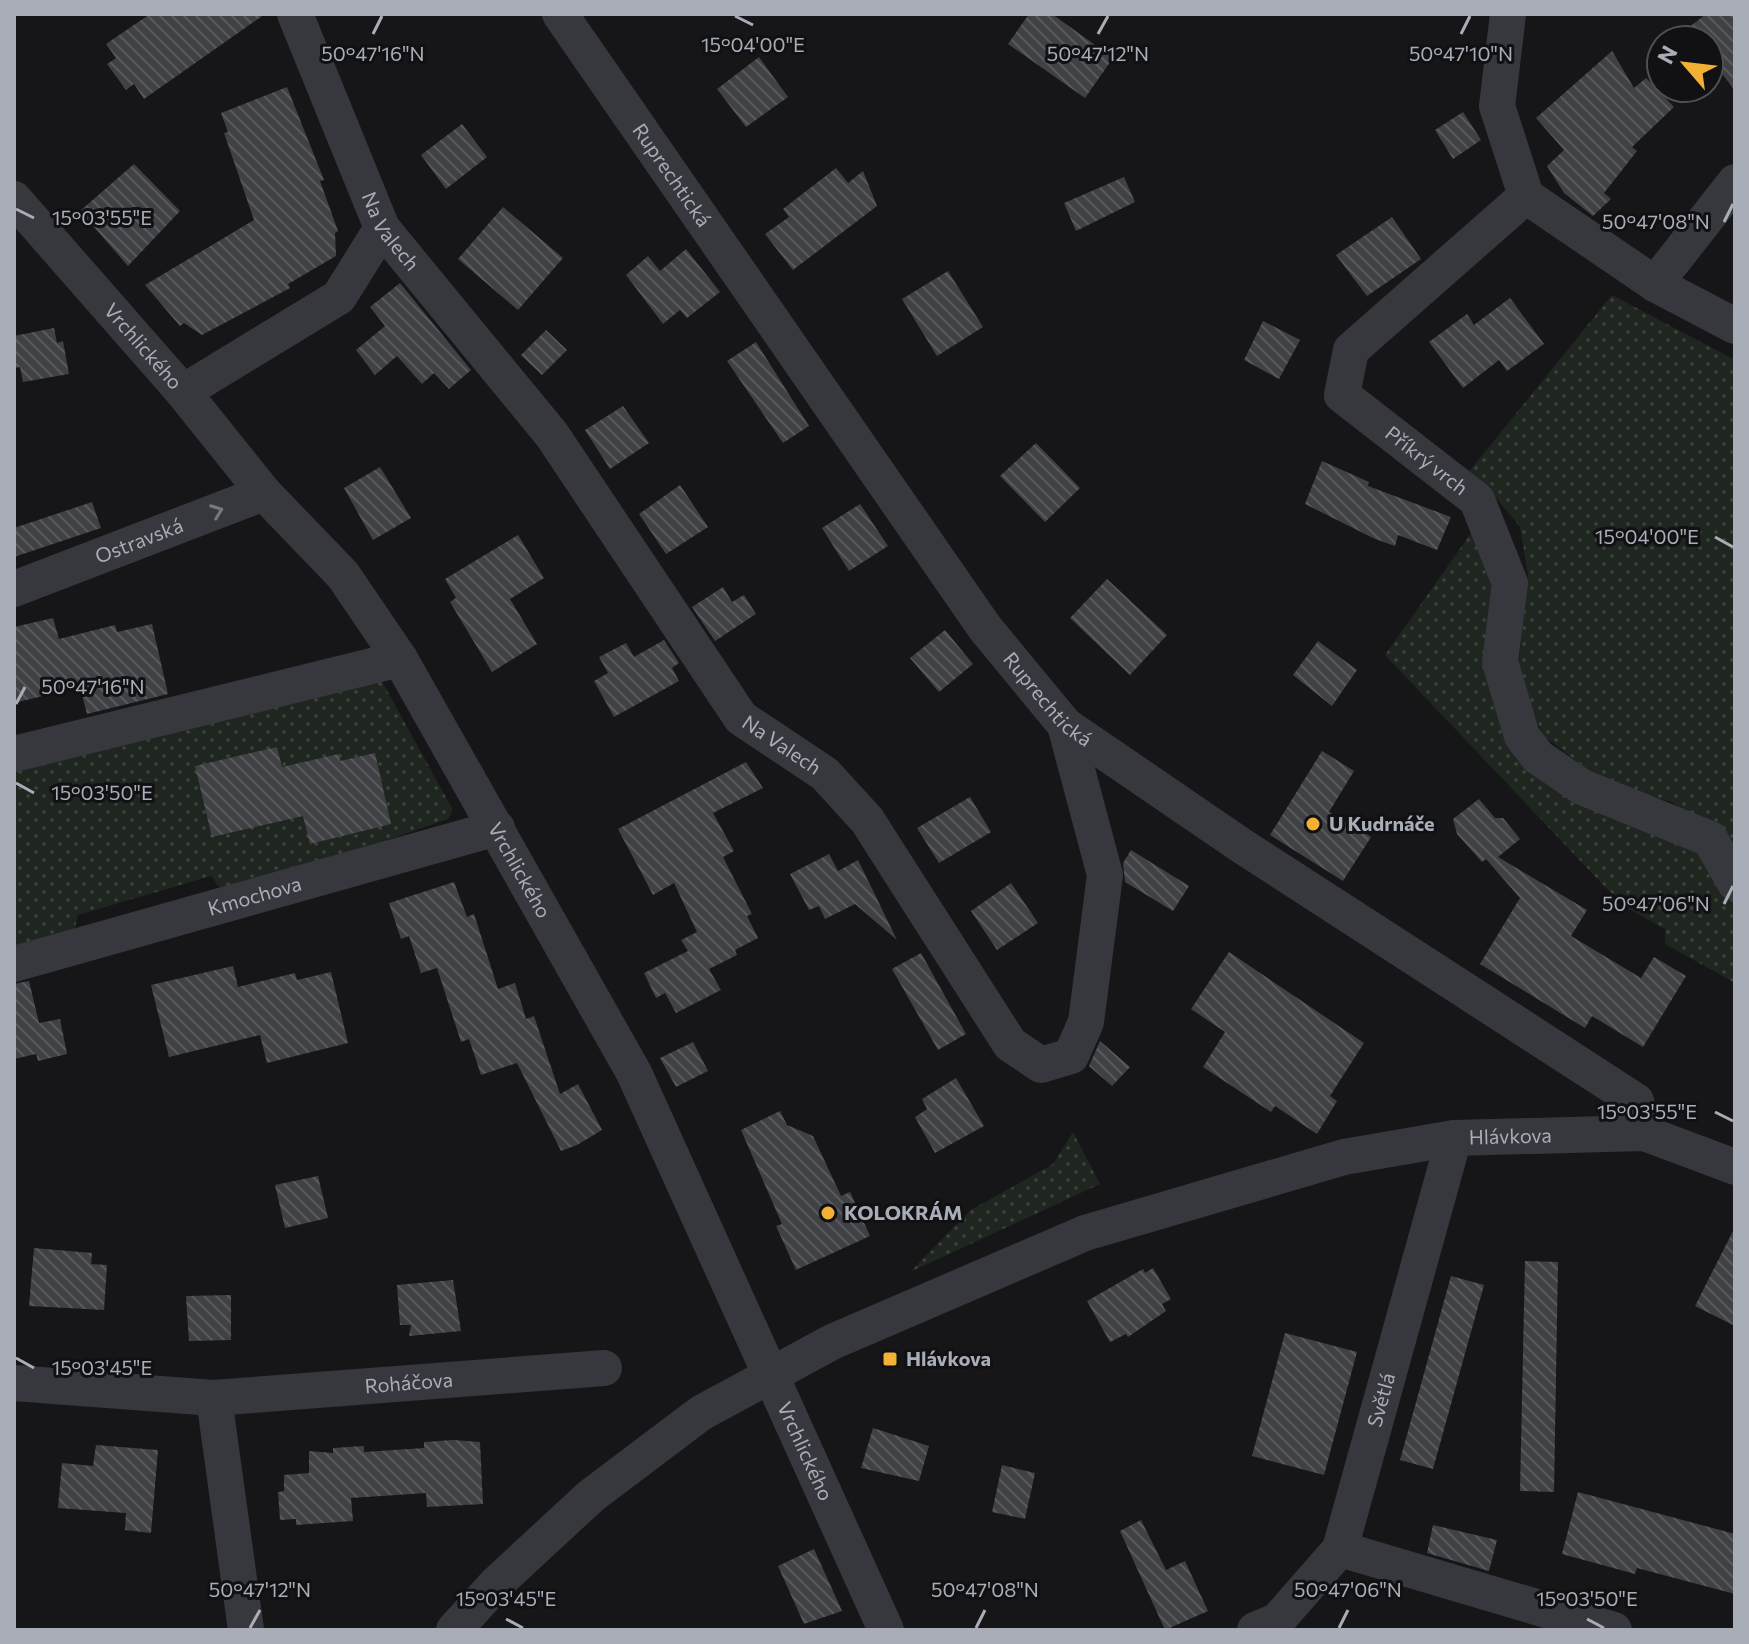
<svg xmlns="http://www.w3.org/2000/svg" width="1749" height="1644" viewBox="0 0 1749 1644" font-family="Commissioner,sans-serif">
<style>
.grass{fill:url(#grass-dots)}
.building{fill:url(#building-back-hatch)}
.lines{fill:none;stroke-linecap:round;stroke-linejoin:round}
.street{stroke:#37383d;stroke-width:36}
.oneway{stroke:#757881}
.ticks{fill:none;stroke:#a8adb8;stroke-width:3}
.poi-dot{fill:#f2b134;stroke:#111113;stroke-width:3}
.labels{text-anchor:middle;stroke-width:6;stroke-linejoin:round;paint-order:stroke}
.street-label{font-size:20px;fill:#a8adb8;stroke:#111113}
.poi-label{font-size:20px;font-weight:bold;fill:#a8adb8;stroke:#111113;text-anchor:start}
.ticks-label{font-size:20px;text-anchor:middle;fill:#a8adb8;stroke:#111113;stroke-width:6;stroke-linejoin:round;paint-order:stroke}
</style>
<defs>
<pattern id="grass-dots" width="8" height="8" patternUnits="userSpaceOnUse" patternTransform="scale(2)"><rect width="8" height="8" fill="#1e261f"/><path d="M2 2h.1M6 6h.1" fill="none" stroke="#3c433d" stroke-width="1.8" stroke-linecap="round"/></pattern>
<pattern id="building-back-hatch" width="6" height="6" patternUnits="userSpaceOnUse" patternTransform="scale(2)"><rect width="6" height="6" fill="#404145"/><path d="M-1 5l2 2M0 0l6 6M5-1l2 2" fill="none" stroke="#595a5e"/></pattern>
</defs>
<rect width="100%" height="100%" fill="#161618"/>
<!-- grass -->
<g class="grass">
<path d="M1612,295L1735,360V850L1672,802L1605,783L1544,736L1517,680L1528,574L1520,527L1497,499L1467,474Z"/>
<path d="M1476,526L1493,559L1514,734L1684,836L1735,899V983L1665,944V929L1631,910L1607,889L1385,655Z"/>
<path d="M379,676L453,810L448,819L226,896L211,876L78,915L73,938L14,949V763Z"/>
<path d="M1073,1132L1100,1184L910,1272L971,1210L1053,1164Z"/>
</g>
<!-- building -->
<g class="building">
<path d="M150,14H265L144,99L134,84L126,90L107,64L116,58L106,44Z"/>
<path d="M1029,14H1052L1113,58L1085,98L1008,44Z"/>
<path d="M1706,14H1735V91L1709,56V40H1697L1688,28Z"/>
<path d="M1612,51L1634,88L1646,78L1674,107L1632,147L1637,151L1604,193L1611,199L1593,216L1564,193L1547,166L1564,150L1536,118Z"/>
<path d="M759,57L788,97L746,127L717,89Z"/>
<path d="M287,87L324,180L320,181L338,231L335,233L336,256L288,284L290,288L202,335L184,323L180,326L145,285L254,220L224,133L228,132L221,113Z"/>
<path d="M1463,112L1481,140L1453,159L1435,130Z"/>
<path d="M462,124L487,157L446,189L421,155Z"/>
<path d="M134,164L180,211L128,266L80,211Z"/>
<path d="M836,168L848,183L863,171L877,206L793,270L765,234L789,217L783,209Z"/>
<path d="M1124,177L1135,202L1076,231L1064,203Z"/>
<path d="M503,207L563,258L518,310L458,259Z"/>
<path d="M1392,217L1421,259L1367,296L1336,255Z"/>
<path d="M686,249L720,292L687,318L680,310L663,324L626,275L648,256L660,271Z"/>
<path d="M948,271L983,327L937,356L902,299Z"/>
<path d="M400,283L471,370L449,389L434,373L422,384L397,356L375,375L356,350L385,326L370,307Z"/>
<path d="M1510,298L1544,344L1507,371L1499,360L1463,388L1429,342L1467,314L1474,325Z"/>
<path d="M1263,321L1300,340L1279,379L1244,360Z"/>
<path d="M54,328L57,343L63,341L69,374L23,382L20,367L14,368V336Z"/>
<path d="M546,330L567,350L542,375L521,355Z"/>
<path d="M756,342L809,426L783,443L727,361Z"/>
<path d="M623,406L649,443L610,469L585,430Z"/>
<path d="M1036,443L1080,488L1045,522L1000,476Z"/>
<path d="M1322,461L1369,482L1368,486L1451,517L1437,550L1398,535L1395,546L1375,539L1305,504Z"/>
<path d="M380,467L411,518L373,540L344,488Z"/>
<path d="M680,485L708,527L666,554L639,514Z"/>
<path d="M92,502L101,528L14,557V528Z"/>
<path d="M860,504L888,546L849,571L822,528Z"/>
<path d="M518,535L544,578L510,599L537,644L492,672L450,602L456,598L445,579Z"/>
<path d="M1107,579L1167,635L1130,675L1070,618Z"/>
<path d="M723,587L732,602L744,595L756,614L715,641L692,607Z"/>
<path d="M53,618L59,639L115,625L117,632L152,624L168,694L87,714L80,687L14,703V627Z"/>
<path d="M945,630L973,664L939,692L910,658Z"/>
<path d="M664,640L679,663L672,668L679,681L614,717L594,681L608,673L599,657L626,643L634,657Z"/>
<path d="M1318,641L1357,670L1332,706L1293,675Z"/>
<path d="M277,747L282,767L339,754L340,761L375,753L391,824L310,844L303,816L212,837L195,766Z"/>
<path d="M1322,751L1354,771L1329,812L1371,837L1343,881L1270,835Z"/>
<path d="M746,762L763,788L713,813L734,851L723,857L752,914L747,916L758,938L735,950L737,955L709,969L721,990L676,1013L665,993L656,998L644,973L688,951L681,940L697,932L674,883L653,895L618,829Z"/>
<path d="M970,797L991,832L939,863L917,828Z"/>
<path d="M1479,799L1495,818H1503L1520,839L1498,857L1587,910L1571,936L1641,978L1654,957L1686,976L1643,1047L1592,1016L1585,1028L1480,964L1520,898L1486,859L1482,862L1457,834L1453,819Z"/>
<path d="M1131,850L1189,886L1173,911L1125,882L1123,863Z"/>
<path d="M829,854L838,871L858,860L897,940L855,904L825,919L819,906L809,910L790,874Z"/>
<path d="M454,882L467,917L474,914L498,989L515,983L526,1019L534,1016L560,1094L578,1084L602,1130L577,1145L561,1151L517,1063L481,1075L469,1039L461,1042L437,968L421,973L409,936L401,939L389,903Z"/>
<path d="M1011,883L1038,923L997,950L971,911Z"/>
<path d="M1229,952L1364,1043L1330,1096L1337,1101L1317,1134L1275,1106L1271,1112L1203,1067L1225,1032L1191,1009Z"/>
<path d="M921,953L966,1034L938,1050L892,969Z"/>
<path d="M233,966L238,987L295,973L297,980L331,972L348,1043L267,1063L260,1035L169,1057L151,985Z"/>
<path d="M29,981L39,1023L60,1019L67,1054L38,1061L36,1054L14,1059V984Z"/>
<path d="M1100,1041L1130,1067L1112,1086L1089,1066Z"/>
<path d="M693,1042L708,1071L676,1087L660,1058Z"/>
<path d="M956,1078L984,1126L935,1153L915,1117L927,1109L922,1099Z"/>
<path d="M780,1111L787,1125L813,1136L841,1196L850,1192L870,1236L796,1270L776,1226L782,1224L741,1130Z"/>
<path d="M318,1176L328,1218L285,1228L275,1185Z"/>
<path d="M1735,1227V1326L1695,1306Z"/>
<path d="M34,1248L92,1253L91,1264L107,1265L104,1310L29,1306Z"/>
<path d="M1525,1261L1558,1262L1554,1492L1520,1491Z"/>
<path d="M1153,1268L1171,1299L1162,1304L1166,1311L1128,1337L1126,1334L1110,1342L1087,1301L1143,1269L1145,1273Z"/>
<path d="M1451,1276L1484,1285L1433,1469L1400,1460Z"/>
<path d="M453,1280L461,1331L409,1336L411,1325H400L397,1285Z"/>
<path d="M231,1295V1340L189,1341L186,1296Z"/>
<path d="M1285,1333L1357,1352L1324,1475L1252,1456Z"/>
<path d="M873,1428L929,1446L919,1481L861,1468Z"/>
<path d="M453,1440L480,1442L483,1504L427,1507L426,1493L351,1498L353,1521L296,1525V1519L280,1520L278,1492L284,1491V1475L309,1473V1451L333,1453V1448L364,1446V1452L424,1448V1442Z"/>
<path d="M96,1445L158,1450L151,1533L125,1530L126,1513L58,1508L62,1463L93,1466Z"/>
<path d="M1002,1465L1035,1473L1025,1519L992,1512Z"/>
<path d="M1578,1492L1735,1534V1594L1637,1568L1635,1574L1562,1554Z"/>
<path d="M1141,1520L1166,1570L1185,1561L1208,1611L1165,1630L1120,1531Z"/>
<path d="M1433,1525L1497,1540L1489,1571L1427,1553Z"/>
<path d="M814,1549L842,1611L804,1624L778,1566Z"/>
</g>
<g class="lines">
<!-- street -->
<g class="street">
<path id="s1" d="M295,14L382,228L552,435L741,718L825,774L867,820L1010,1044L1041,1065L1071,1056L1086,1022L1105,875L1065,725"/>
<path id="s2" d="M560,14L985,628L1065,725L1242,846L1636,1101L1644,1133"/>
<path d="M1508,14L1497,106L1526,196L1655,284L1735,326"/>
<path id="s3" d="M1526,196L1351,350L1342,395L1477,500L1510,583L1500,662L1522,736L1538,757L1582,787L1710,839L1735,883"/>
<path id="s4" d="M14,199L183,392L264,493L343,575L400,659L634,1073L886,1630"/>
<path d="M1655,284L1735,182"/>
<path d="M183,392L339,297L382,228"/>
<path id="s5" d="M14,589L264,493"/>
<path d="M14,754L400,659"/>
<path id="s6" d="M14,964L497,828"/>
<path id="s7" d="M14,1383L214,1398L604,1368"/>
<path d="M214,1398L246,1630"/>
<path d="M1340,1549L1614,1630"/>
<path id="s8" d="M454,1630L497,1583L591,1496L701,1413L832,1342L1085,1233L1344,1157L1454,1138L1644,1133L1735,1167"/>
<path id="s9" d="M1255,1630L1277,1621L1340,1549L1454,1138"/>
</g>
</g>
<!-- one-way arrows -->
<defs><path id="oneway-chevron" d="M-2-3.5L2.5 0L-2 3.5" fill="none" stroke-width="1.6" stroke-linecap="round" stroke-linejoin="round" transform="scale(2)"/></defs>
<use class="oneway" href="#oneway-chevron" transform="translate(217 511) rotate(-21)"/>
<!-- ticks -->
<path class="ticks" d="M735,16L753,25M373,34L382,16M1098,34L1108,16M1461,34L1470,16M16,209L34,218M1724,222L1733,204M1715,537L1733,547M16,704L25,687M16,783L34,793M1724,904L1733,886M1715,1112L1733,1121M16,1358L34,1368M506,1619L523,1628M1587,1619L1604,1628M250,1628L260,1610M976,1628L985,1610M1339,1628L1348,1610"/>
<!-- markers -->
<g class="poi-dot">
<circle cx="1313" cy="824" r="8"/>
<circle cx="828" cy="1213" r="8"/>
<rect x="882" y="1351" width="16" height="16" rx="4"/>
</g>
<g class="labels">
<!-- street labels -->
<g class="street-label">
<text dy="7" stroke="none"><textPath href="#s2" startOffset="196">Ruprechtická</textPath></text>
<text dy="7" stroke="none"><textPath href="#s1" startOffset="238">Na Valech</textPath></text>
<text dy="7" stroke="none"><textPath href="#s4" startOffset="196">Vrchlického</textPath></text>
<text dy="7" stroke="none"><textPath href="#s3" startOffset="386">Příkrý vrch</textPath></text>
<text dy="7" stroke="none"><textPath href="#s5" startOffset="134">Ostravská</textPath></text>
<text dy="7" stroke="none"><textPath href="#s2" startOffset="842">Ruprechtická</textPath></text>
<text dy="7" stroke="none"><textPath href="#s1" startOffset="888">Na Valech</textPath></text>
<text dy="7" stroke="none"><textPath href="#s4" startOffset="844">Vrchlického</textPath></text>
<text dy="7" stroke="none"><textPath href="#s6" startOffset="250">Kmochova</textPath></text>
<text dy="7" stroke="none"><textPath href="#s8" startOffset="1192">Hlávkova</textPath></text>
<text dy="7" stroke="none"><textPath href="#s7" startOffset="396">Roháčova</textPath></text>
<text dy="7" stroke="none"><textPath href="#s9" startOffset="274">Světlá</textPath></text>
<text dy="7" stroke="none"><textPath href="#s4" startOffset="1492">Vrchlického</textPath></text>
</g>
<!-- poi labels -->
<g class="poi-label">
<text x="1329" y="831">U Kudrnáče</text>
<text x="844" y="1220">KOLOKRÁM</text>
<text x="906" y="1366">Hlávkova</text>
</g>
</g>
<g class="ticks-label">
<text x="753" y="52">15°04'00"E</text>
<text x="373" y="61">50°47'16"N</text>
<text x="1098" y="61">50°47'12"N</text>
<text x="1461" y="61">50°47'10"N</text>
<text x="102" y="225">15°03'55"E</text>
<text x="1656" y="229">50°47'08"N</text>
<text x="1647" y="544">15°04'00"E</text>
<text x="93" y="694">50°47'16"N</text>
<text x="102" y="800">15°03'50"E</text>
<text x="1656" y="911">50°47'06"N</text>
<text x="1647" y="1119">15°03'55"E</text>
<text x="102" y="1375">15°03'45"E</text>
<text x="260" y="1597">50°47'12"N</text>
<text x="985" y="1597">50°47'08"N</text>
<text x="1348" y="1597">50°47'06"N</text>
<text x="506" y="1606">15°03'45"E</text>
<text x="1587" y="1606">15°03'50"E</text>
</g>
<!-- border -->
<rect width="1749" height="1644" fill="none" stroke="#a8adb8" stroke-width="32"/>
<!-- north arrow -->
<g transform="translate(1685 64) rotate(298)"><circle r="38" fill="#111113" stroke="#4d4f55" stroke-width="2"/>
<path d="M0-6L14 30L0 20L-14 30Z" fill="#f2b134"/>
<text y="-12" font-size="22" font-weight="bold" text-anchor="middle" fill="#a8adb8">N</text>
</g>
</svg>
